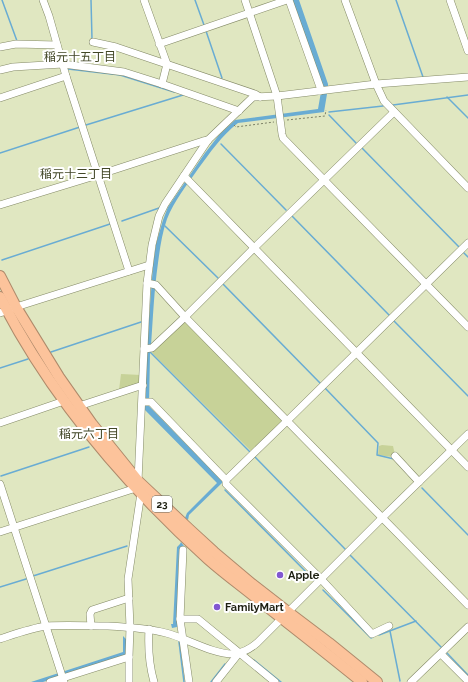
<svg xmlns="http://www.w3.org/2000/svg" width="468" height="682" viewBox="0 0 468 682" font-family="Raleway,'Noto Sans JP',sans-serif">
<style>
.green{fill:#c7d298}
.water{fill:#69acd3}
.lines{fill:none;stroke-linecap:round;stroke-linejoin:round}
.stream{stroke:#69acd3;stroke-width:1.5}
.minor-casing{stroke:#848a67;stroke-width:8}
.highway-casing{stroke:#ae8a6b;stroke-width:12}
.path{stroke:#7d8167;stroke-width:1;stroke-dasharray:2 2;stroke-linecap:butt}
.minor{stroke:#fff;stroke-width:7}
.highway{stroke:#fcc39b;stroke-width:10}
.poi-dot{fill:#8157d1;stroke:#fff;stroke-width:1.5}
.labels{text-anchor:middle;stroke-width:4;stroke-linejoin:round;paint-order:stroke}
.shield{fill:#fff;stroke:#626359;stroke-width:1}
.shield-label{font-size:10px;font-weight:bold;fill:#1e2012}
.poi-label{font-size:11px;font-weight:bold;fill:#1e2012;stroke:#fff;text-anchor:start}
.neighbourhood-label{font-size:12px;fill:#424727;stroke:#fff}
</style>
<rect width="100%" height="100%" fill="#e0e7c1"/>
<!-- green -->
<g class="green">
<path d="M185,321L283,421L251,451L151,352L154,351Z"/>
<path d="M121,374L141,375V383L119,390Z"/>
<path d="M382,445L393,446L395,455L392,457L378,455L379,446Z"/>
</g>
<!-- water -->
<g class="water">
<path d="M292,0H299L328,84V88L324,112L238,123C221,136 210,153 198,169C187,185 174,201 167,219C162,233 160,248 158,263C154,291 153,318 151,346L150,354L149,406L223,482L189,515L188,520L185,518L187,513L217,483L145,410L147,346L153,265L156,244L163,220L168,207L205,153L219,135L235,120L318,109L322,86Z"/>
<path d="M181,542L184,546L179,550L177,627L172,628L171,624H173L177,547L180,544Z"/>
<path d="M123,636L126,639V655L43,682H31L123,652Z"/>
</g>
<g class="lines">
<!-- stream -->
<g class="stream">
<path d="M2,0L17,41"/>
<path d="M91,0L92,39"/>
<path d="M195,0L204,25"/>
<path d="M396,0L423,77"/>
<path d="M206,31L222,78"/>
<path d="M68,69L120,75L174,92"/>
<path d="M447,97L468,118"/>
<path d="M393,105L468,95"/>
<path d="M329,112L383,106"/>
<path d="M329,115L356,143"/>
<path d="M86,125L183,95"/>
<path d="M221,144L286,210"/>
<path d="M362,148L459,247"/>
<path d="M0,153L80,127"/>
<path d="M292,216L389,315"/>
<path d="M122,221L159,208"/>
<path d="M165,226L218,278"/>
<path d="M464,253L468,257"/>
<path d="M2,260L110,224"/>
<path d="M223,284L320,383"/>
<path d="M394,321L468,396"/>
<path d="M51,352L141,322"/>
<path d="M150,352L250,452"/>
<path d="M0,368L28,359"/>
<path d="M325,388L378,443L377,455L394,459"/>
<path d="M255,457L346,550"/>
<path d="M1,476L89,447"/>
<path d="M422,488L468,535"/>
<path d="M225,490L315,581"/>
<path d="M350,555L442,648"/>
<path d="M33,576L127,546"/>
<path d="M0,587L26,579"/>
<path d="M323,590L371,638L373,637"/>
<path d="M390,631L400,681"/>
<path d="M379,635L416,621"/>
<path d="M179,642L184,682"/>
<path d="M447,653L468,675"/>
<path d="M254,660L281,682"/>
<path d="M211,682L225,664"/>
</g>
<defs>
<g id="minor">
<path d="M43,0L49,16L66,76L129,271"/>
<path d="M144,0L167,64L162,84"/>
<path d="M245,0L277,96L282,134L283,138L468,327"/>
<path d="M289,0L320,87V91"/>
<path d="M345,0L376,84L384,101L468,188"/>
<path d="M450,0L468,51"/>
<path d="M93,42L116,47L255,94L260,97"/>
<path d="M159,44L287,0"/>
<path d="M0,47L16,44L57,45"/>
<path d="M0,70L13,67L63,64L124,72L162,84L239,111"/>
<path d="M0,98L66,76"/>
<path d="M184,176L468,467"/>
<path d="M0,205L98,175L203,141L208,140"/>
<path d="M147,283L156,285L185,317L468,605"/>
<path d="M0,313L16,307L149,265"/>
<path d="M144,349L152,348L185,317L254,248L394,112"/>
<path d="M143,402H151L226,480V484L321,579L372,634L389,626"/>
<path d="M79,406L143,385"/>
<path d="M0,423L64,401"/>
<path d="M395,456L419,482"/>
<path d="M226,480L288,420L468,243"/>
<path d="M138,481L147,283L152,245L159,216L165,204L208,140L253,97L277,96L376,84L468,77"/>
<path d="M0,484L64,682"/>
<path d="M0,532L136,488"/>
<path d="M183,550L180,619L189,682"/>
<path d="M180,619H198L275,682"/>
<path d="M91,626L90,614L92,610L129,598"/>
<path d="M149,629C148,647 149,665 154,682"/>
<path d="M0,639C15,634 31,628 47,626C67,625 88,626 108,626C128,627 147,628 166,633C186,638 212,654 233,654C243,653 250,649 257,643L382,518L468,434"/>
<path d="M441,654L468,681"/>
<path d="M50,682L129,657"/>
<path d="M129,682V657L130,627L128,579L141,493"/>
<path d="M216,682L239,653"/>
<path d="M411,682L468,627"/>
</g>
<g id="highway">
<path d="M0,276L16,307L59,377L92,424L138,481L189,529L214,552L252,584L288,612L329,643L377,682"/>
<path d="M0,297C51,397 125,484 208,559C226,575 246,589 265,605C297,630 330,656 362,682"/>
</g>
</defs>
<!-- minor casing -->
<use href="#minor" class="minor-casing"/>
<!-- highway casing -->
<use href="#highway" class="highway-casing"/>
<!-- path -->
<g class="path">
<path d="M287,120L325,116L326,110"/>
<path d="M234,125L236,127L274,122"/>
</g>
<!-- minor -->
<use href="#minor" class="minor"/>
<!-- highway -->
<use href="#highway" class="highway"/>
</g>
<!-- markers -->
<g class="poi-dot">
<circle cx="280" cy="575" r="4"/>
<circle cx="217" cy="607" r="4"/>
</g>
<g class="labels">
<!-- shield labels -->
<rect class="shield" x="152" y="496" width="20" height="16" rx="3"/>
<g class="shield-label">
<text x="162" y="508">23</text>
</g>
<!-- poi labels -->
<g class="poi-label">
<text x="288" y="579">Apple</text>
<text x="225" y="611">FamilyMart</text>
</g>
<!-- neighbourhood labels -->
<g class="neighbourhood-label">
<text x="80" y="61">稲元十五丁目</text>
<text x="76" y="178">稲元十三丁目</text>
<text x="89" y="438">稲元六丁目</text>
</g>
</g>
</svg>
